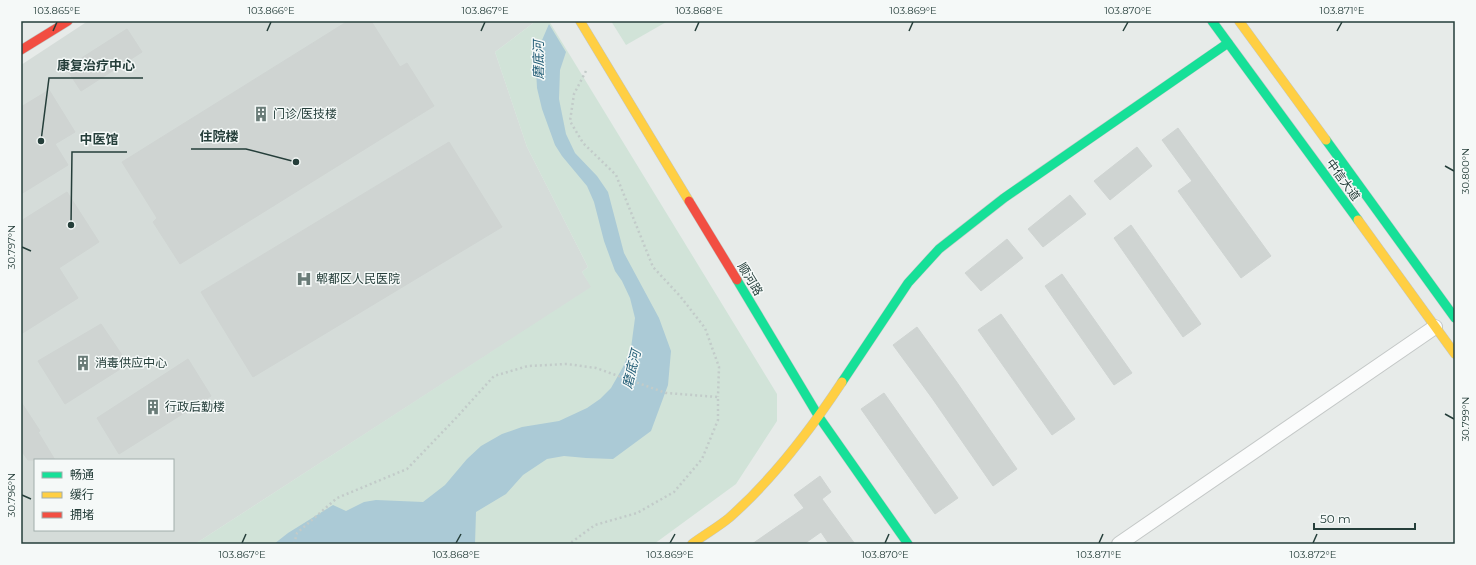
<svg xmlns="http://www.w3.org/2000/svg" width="1476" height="565" viewBox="0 0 1476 565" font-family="Montserrat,'Noto Sans SC',sans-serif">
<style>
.built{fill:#d5dcd9;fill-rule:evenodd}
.green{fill:#d1e3d8}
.water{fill:#abcad6}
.building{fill:#cfd4d2;stroke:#cfd4d2}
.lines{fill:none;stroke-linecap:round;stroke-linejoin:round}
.street-casing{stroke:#c4c8c7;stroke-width:16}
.fast-casing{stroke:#c1c7c5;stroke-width:10}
.slow-casing{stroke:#c1c7c5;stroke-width:10}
.jam-casing{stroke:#c1c7c5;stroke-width:10}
.path{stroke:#c2cbc9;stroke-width:2.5;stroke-dasharray:2 3;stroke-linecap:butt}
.street{stroke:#fbfcfc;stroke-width:14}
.fast{stroke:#16e098;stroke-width:9}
.slow{stroke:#ffcf43;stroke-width:9}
.jam{stroke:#f24e42;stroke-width:9}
.tram{stroke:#c8ccca;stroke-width:1}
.ticks{fill:none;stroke:#253e3a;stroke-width:1.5}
.labels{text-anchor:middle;stroke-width:3;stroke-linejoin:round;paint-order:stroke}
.poi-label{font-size:12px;fill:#253e3a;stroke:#f5f9f8;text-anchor:start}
.street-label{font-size:12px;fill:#253e3a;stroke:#f5f9f8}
.water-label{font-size:13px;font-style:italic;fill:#225d76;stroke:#f5f9f8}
.leader{fill:none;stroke:#253e3a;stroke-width:1.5}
.callout-dot{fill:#253e3a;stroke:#f5f9f8;stroke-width:1.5}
.callout-label{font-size:13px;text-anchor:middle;font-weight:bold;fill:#253e3a;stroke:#f5f9f8;stroke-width:3;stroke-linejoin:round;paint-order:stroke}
.neatline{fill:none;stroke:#253e3a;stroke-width:1.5}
.ticks-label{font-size:10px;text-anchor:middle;fill:#253e3a}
</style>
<rect width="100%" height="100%" fill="#e7ebe9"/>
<!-- built -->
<path class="built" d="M88,21H536L495,52L527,147L588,267L582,272L592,287L195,544H21V65ZM35,460H173V530H35Z"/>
<!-- green -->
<g class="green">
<path d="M536,21H549L777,394V421L736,484L654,544H195L591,287L582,272L588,267L527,147L495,52Z"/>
<path d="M611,21H668L626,45Z"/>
</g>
<!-- water -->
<path class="water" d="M549,24L566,52L560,70L559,99L566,134L575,153L597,176L608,192L624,253L659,318L671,351L668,385L651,431L613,459L586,458L564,456L547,459L523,475L506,494L476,512L475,544H274L288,533L333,505L346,511L364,502L376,500L423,502L445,485L467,459L481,446L502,434L522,427L559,421L587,408L600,399L611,388L623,367L631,348L635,318L630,298L622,281L615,271L604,241L594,202L587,186L562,156L555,145L542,109L537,88L536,69L539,47Z"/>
<!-- building -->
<g class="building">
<path d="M348,21H371L400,67L407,63L434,106L180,264L153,222L157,218L122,162Z"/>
<path d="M127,29L142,52L81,91L66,68Z"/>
<path d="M49,90L75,132L55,144L68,165L21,194V107Z"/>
<path d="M1178,128L1271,256L1241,278L1178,191L1192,181L1162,140Z"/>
<path d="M449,142L502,227L253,377L201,292Z"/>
<path d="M1137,147L1152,166L1110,200L1094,181Z"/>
<path d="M67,192L99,242L59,268L78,298L21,334V221Z"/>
<path d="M1070,195L1086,214L1043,247L1028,229Z"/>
<path d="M1131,225L1201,324L1183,337L1114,238Z"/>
<path d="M1007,239L1023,258L981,291L965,273Z"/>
<path d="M1062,274L1132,373L1114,385L1045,286Z"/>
<path d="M1001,314L1075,419L1052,435L978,330Z"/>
<path d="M101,324L128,364L65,404L38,361Z"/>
<path d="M917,327L956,381L1017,469L993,486L932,398L893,345Z"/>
<path d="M188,359L211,396L119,454L97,418Z"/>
<path d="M884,393L958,498L935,514L861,409Z"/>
<path d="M21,402L40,431L38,432L55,460H28L21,450Z"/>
<path d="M820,476L831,492L822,499L855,544H829L821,532L804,544H752L804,508L794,495Z"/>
</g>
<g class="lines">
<defs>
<path id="street" d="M1119,544L1435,327"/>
<g id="fast">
<path d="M1212,21L1358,220"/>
<path d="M1326,140L1455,318"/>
<path d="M737,280L819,417L908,544"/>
<path d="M842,382L908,283L939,249L1004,198L1228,43"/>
</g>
<g id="slow">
<path d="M580,21L689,201"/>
<path d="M1239,21L1326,140"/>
<path d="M1358,220L1455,354"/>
<path d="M692,544C704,535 718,527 729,518C772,480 811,429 842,382"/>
</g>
<g id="jam">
<path d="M21,50L68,21"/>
<path d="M689,201L737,280"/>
</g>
</defs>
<!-- street casing -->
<use href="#street" class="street-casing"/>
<!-- fast casing -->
<use href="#fast" class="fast-casing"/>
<!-- slow casing -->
<use href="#slow" class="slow-casing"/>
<!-- jam casing -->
<use href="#jam" class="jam-casing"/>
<!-- path -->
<g class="path">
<path d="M586,71L574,94L570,121L583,143L616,175L653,267L680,296L705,328L719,367L718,397"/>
<path d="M294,544L297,533L337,498L407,469L456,418L494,376L528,366L567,364L596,368L666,393L718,397V420L702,459L674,492L637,513L595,525L569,544"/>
</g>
<!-- street -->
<use href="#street" class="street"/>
<!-- fast -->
<use href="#fast" class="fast"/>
<!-- slow -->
<use href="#slow" class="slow"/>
<!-- jam -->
<use href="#jam" class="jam"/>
<!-- tram -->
<path class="tram" d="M21,24L25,21"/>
</g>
<!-- ticks -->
<path class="ticks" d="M53,31L57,22M267,31L271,22M481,31L485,22M695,31L699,22M909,31L913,22M1123,31L1128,22M1337,31L1342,22M1445,166L1454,171M22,247L31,251M1445,414L1454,419M22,495L31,499M242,543L246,534M456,543L461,534M670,543L675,534M885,543L889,534M1099,543L1103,534M1313,543L1317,534"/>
<!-- icons -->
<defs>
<symbol id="building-bare" viewBox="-9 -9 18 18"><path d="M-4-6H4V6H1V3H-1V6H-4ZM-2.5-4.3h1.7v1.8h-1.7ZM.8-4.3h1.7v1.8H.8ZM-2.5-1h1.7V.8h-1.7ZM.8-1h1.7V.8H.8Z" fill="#697b77" stroke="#f5f9f8" stroke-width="2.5" paint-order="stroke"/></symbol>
<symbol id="hospital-bare" viewBox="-9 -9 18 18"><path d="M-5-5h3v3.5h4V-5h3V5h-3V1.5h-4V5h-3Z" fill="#697b77" stroke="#f5f9f8" stroke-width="2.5" paint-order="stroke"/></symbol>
</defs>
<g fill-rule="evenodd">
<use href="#building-bare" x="250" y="103" width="22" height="22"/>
<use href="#hospital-bare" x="293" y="268" width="22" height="22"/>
<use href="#building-bare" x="72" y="352" width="22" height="22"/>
<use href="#building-bare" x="142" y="396" width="22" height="22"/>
</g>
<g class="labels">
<!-- poi labels -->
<g class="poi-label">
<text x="273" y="118">门诊/医技楼</text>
<text x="316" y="283">郫都区人民医院</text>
<text x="95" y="367">消毒供应中心</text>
<text x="165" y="411">行政后勤楼</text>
</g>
<!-- street labels -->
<g class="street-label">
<text transform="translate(1343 180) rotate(54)" y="4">中信大道</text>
<text transform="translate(750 279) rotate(59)" y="4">顺河路</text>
</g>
<!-- water labels -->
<g class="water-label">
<text transform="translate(538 60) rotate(-90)" y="5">磨底河</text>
<text transform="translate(631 369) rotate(-76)" y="5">磨底河</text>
</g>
</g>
<!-- callouts -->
<path class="leader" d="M41 141L49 78H143M296 162L246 149H191M71 225L72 152H127"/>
<g class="callout-dot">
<circle cx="41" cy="141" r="4"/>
<circle cx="296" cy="162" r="4"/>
<circle cx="71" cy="225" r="4"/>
</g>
<g class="callout-label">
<text x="96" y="70">康复治疗中心</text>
<text x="219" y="141">住院楼</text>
<text x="99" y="144">中医馆</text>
</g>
<!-- border -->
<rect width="1476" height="565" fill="none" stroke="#f5f9f8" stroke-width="44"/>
<!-- legend -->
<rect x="34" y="459" width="140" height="72" fill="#f5f9f8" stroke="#a2aeac"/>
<rect x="42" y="472" width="20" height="6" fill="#16e098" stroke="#a2aeac"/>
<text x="70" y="479" font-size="12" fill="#253e3a">畅通</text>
<rect x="42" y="492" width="20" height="6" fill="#ffcf43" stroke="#a2aeac"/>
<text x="70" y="499" font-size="12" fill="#253e3a">缓行</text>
<rect x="42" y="512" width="20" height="6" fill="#f24e42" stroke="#a2aeac"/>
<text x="70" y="519" font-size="12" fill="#253e3a">拥堵</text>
<!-- scale -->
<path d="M1314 523v6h101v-6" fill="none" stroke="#253e3a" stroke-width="2"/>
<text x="1320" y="523" font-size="12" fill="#253e3a" stroke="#f5f9f8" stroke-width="3" paint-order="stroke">50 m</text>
<rect x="22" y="22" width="1432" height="521" class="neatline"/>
<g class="ticks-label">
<text x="57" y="14">103.865°E</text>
<text x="271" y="14">103.866°E</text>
<text x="485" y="14">103.867°E</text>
<text x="699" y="14">103.868°E</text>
<text x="913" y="14">103.869°E</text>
<text x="1128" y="14">103.870°E</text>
<text x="1342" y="14">103.871°E</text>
<text transform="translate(1465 171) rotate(-90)" y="4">30.800°N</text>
<text transform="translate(11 247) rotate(-90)" y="4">30.797°N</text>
<text transform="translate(1465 419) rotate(-90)" y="4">30.799°N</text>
<text transform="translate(11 495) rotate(-90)" y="4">30.796°N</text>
<text x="242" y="558">103.867°E</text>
<text x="456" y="558">103.868°E</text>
<text x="670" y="558">103.869°E</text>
<text x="885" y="558">103.870°E</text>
<text x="1099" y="558">103.871°E</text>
<text x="1313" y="558">103.872°E</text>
</g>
</svg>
